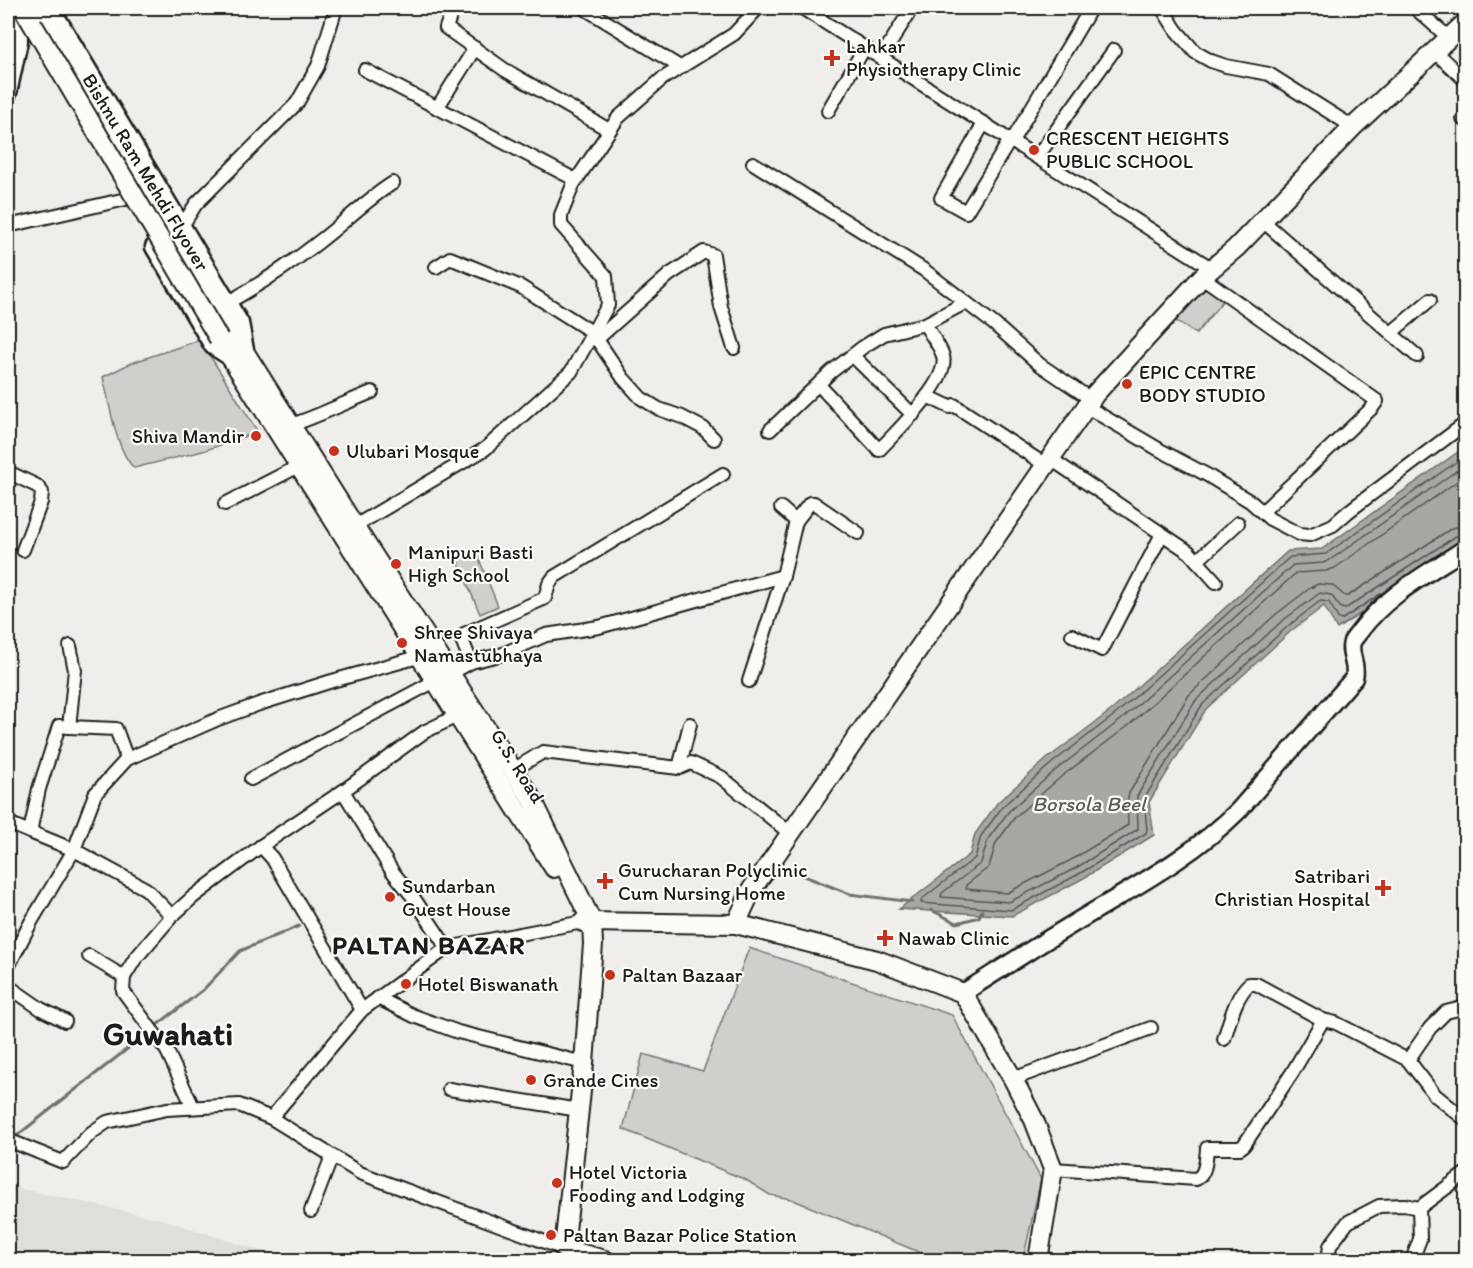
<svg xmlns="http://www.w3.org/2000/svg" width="1473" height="1268" viewBox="0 0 1473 1268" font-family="Itim,sans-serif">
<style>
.built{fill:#e0deda}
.green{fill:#d0cfcc;stroke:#767674;stroke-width:1.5}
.water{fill:#a8a7a3;stroke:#706f6d;stroke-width:1.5}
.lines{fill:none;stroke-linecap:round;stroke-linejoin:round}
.shore{stroke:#545452;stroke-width:1.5}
.stream{stroke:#706f6d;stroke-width:3}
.street-casing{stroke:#1c1c1c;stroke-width:16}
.secondary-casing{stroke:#1c1c1c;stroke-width:21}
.primary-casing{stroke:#1c1c1c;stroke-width:22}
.street{stroke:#fdfcf7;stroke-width:12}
.secondary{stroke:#fdfcf7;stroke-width:16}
.primary{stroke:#fdfcf7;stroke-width:18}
.primary-bridge-casing{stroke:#1c1c1c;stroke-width:22;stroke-linecap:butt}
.primary-bridge{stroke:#fdfcf7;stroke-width:18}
.poi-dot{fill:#c8321e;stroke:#fdfcf7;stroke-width:2}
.labels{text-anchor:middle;stroke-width:4.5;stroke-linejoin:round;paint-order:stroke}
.poi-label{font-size:20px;fill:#1c1c1c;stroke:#fdfcf7;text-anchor:start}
.street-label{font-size:20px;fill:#1c1c1c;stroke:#fdfcf7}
.water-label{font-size:21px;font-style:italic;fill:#5b5b59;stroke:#fdfcf7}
.district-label{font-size:26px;font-weight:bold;letter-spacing:1.5px;fill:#1c1c1c;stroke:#fdfcf7}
.town-label{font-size:32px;font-weight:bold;fill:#1c1c1c;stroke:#fdfcf7}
</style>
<rect width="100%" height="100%" fill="#f0eeea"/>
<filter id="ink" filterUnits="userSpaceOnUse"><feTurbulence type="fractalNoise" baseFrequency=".0167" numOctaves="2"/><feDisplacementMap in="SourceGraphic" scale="12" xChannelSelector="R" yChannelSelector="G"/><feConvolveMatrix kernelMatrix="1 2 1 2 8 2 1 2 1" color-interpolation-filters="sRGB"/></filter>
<g filter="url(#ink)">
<!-- built -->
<path class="built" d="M8,1186L161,1219L290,1260H8Z"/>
<!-- green -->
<g class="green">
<path d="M1201,281L1225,298L1196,334L1170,317Z"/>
<path d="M200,340L258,432L203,451L134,468C115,449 110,404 103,377L131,363Z"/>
<path d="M475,549L498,606L480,614L456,557Z"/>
<path d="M749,948L952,1015L1041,1179L1023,1260H938L791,1199L770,1195L746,1180L623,1129L643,1054L703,1071Z"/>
</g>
<!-- water -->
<path class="water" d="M1465,447V546L1337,629L1324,606L1291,631L1206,709L1149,802L1154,835L1082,879L1012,916L899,909L970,854L975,834L998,802L1048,758L1113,709L1288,551L1322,549Z"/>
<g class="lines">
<!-- shore -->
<g class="shore">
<path d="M1466,464L1330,560L1323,563L1293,565L1122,719L1057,769L1009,811L988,839L981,863L942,893L941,897L1009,902L1076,868L1138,829L1137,796L1196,700L1282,621L1320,593L1331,595L1341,608L1345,609L1456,536L1466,534"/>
<path d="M1466,475L1335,568L1326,571L1296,573L1128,726L1062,776L1015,817L996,843L989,867L966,885V889L1007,893L1071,860L1128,825L1127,802L1129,793L1189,695L1275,615L1310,588L1318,584L1332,585L1345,596H1348L1452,528L1466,525"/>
<path d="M1385,591L1341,620L1338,618L1329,602L1320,601L1287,627L1202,705L1144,799L1147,830L1146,833L1079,874L1011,910L921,903L922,899L975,858L981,836L1003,806L1052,763L1117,713L1290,557L1326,554L1466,455"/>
</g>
<!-- stream -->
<g class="stream">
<path d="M786,869L850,894L912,902"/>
<path d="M931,910L957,923L979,917L982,911"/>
<path d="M157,1025L203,990L240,951L299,926"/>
<path d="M14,1138L145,1035"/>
</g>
<defs>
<g id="street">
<path d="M453,8L446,28L505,70L609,130"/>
<path d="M584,8L680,67"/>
<path d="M802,8L1211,268"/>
<path d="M1162,8L1176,30L1195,52L1211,61L1226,66L1269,74L1353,127"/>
<path d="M1415,8L1449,38"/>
<path d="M1434,51L1466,81"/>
<path d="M881,58L912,8"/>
<path d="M365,70L576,180"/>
<path d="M437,108L475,48"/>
<path d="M828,111L865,47"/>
<path d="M1463,119L1466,116"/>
<path d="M984,123L941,198L966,212L1010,140"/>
<path d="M1012,141L1088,13"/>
<path d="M1037,157L1114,50"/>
<path d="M753,163L924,270L994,324L1039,364L1092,400"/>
<path d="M1263,221L1417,356"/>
<path d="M8,226L126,199"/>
<path d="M182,226L196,204L297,103L318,66L336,8"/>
<path d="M436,267L450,258L521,287L592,332L623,378L641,398L659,409L682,417L703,428L714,439"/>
<path d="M1202,277L1377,401L1372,408L1262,512"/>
<path d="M227,303C259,285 291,264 320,241C345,222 366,200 393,183"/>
<path d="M1391,333L1430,300"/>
<path d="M596,340L669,275L704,252L713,255L721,307L734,348"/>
<path d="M853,356L913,415"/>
<path d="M819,385L879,450C895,433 950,381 943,356C940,346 930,334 925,324"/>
<path d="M927,396L950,407L954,405L1047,466"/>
<path d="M1087,407L1160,450L1207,475L1251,502L1270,519L1299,534L1310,535L1333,525L1349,511L1466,423"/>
<path d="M291,425C319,416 344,403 372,392"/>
<path d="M770,430L831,372L863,347L884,334L925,324L965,303"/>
<path d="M1051,459L1189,552L1216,582"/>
<path d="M8,472L37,486L42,492L41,502L23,550"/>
<path d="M225,504L299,466"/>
<path d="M796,521L810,503H814L858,533"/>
<path d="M350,529L485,449L571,372L608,305L606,276L561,225V215L573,185L618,118L662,79L734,34L758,8"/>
<path d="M1197,561L1238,523"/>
<path d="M1072,635L1102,650L1162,534"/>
<path d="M70,646L75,670L69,727L116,729L127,759"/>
<path d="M471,662L462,640L464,634L541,600L545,598L549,584L554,577L723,474"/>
<path d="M450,674L471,662L503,654L546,635L599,627L783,576"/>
<path d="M749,681L783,576L796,521L781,508"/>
<path d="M679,768L691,763L721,777L791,834"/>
<path d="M513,770L543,752L679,768L690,724"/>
<path d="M251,779L437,680"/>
<path d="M343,791L392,871L413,897L447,948"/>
<path d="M8,823L74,850L146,889L172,916"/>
<path d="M30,832L39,789L59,726L69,727"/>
<path d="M261,846L272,858L362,1010"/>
<path d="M89,956L124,977"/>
<path d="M8,967L31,922L74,850L95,794L127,759L218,719L259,704L332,681L422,656"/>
<path d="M8,986L41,1009L65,1021"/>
<path d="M378,998L414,1016L458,1032L584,1063"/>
<path d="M1466,1007L1446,1012L1430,1028L1408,1060L1435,1095L1466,1120"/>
<path d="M1224,1039C1230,1021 1235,997 1249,984H1256L1323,1020"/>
<path d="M1013,1079L1151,1028"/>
<path d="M449,1089L579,1110"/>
<path d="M193,1107L167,1051L123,991L124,977L135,959L172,916L193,897L261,846L343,791L424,732L463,713"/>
<path d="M271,1118L362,1010L447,948L583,922"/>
<path d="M8,1140L63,1162L91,1133L107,1122L167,1109L239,1105L271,1118L360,1173L564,1249"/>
<path d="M1053,1169L1196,1179C1206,1175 1206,1159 1207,1148H1240L1244,1145L1292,1073L1323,1020L1336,1023L1408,1060"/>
<path d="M311,1211L332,1156"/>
<path d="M1328,1260L1330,1246L1348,1222L1379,1206L1404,1205L1419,1208"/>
<path d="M1412,1260L1420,1239L1419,1208L1466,1173"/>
</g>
<g id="secondary">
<path d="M51,8L240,323L245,350"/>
<path d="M8,93L19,41L18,13L19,8"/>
<path d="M154,247L213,346L230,357"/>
<path d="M963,993C1001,969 1038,945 1076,922C1132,888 1192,857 1239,810L1354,678C1358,663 1348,655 1352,642C1354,638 1358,634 1360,631C1387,594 1429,573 1466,548"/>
</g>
<g id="primary">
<path d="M39,10L115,133L232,332L355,527L533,801L592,922L593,944L584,1063L564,1249L605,1260"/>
<path d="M219,339L554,868"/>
<path d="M583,922L736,924L877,960L963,993L1013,1079L1034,1120L1053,1169L1038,1260"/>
<path d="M736,924L752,889L1095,394L1202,277L1236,248L1353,127L1466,22"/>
</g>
</defs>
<!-- street casing -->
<use href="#street" class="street-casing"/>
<!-- secondary casing -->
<use href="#secondary" class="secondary-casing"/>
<!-- primary casing -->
<use href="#primary" class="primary-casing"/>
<!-- street -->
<use href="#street" class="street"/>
<!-- secondary -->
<use href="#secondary" class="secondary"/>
<!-- primary -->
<use href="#primary" class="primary"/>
<defs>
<g id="primary-bridge">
<path d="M23,8L219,339"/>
<path d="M38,8L39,10"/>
</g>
</defs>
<!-- primary-bridge casing -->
<use href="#primary-bridge" class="primary-bridge-casing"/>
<!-- primary-bridge -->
<use href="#primary-bridge" class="primary-bridge"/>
</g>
</g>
<!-- markers -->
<g class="poi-dot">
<path d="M829 49h6v6h6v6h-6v6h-6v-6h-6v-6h6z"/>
<circle cx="1034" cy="150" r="6"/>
<circle cx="1127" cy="384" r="6"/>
<circle cx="256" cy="436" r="6"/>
<circle cx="334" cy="451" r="6"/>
<circle cx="396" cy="564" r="6"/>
<circle cx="402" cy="643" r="6"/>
<path d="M602 872h6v6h6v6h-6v6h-6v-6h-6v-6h6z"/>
<path d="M1380 879h6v6h6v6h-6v6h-6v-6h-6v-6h6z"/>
<circle cx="390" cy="897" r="6"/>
<path d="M882 929h6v6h6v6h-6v6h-6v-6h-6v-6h6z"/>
<circle cx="610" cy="975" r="6"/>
<circle cx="406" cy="984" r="6"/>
<circle cx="531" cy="1080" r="6"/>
<circle cx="557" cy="1183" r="6"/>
<circle cx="551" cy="1235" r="6"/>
</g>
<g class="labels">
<!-- poi labels -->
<g class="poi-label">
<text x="846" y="53">Lahkar<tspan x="846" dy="23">Physiotherapy Clinic</tspan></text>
<text x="1046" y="145">CRESCENT HEIGHTS<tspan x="1046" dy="23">PUBLIC SCHOOL</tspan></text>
<text x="1139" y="379">EPIC CENTRE<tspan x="1139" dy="23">BODY STUDIO</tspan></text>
<text x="244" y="443" text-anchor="end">Shiva Mandir</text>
<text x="346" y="458">Ulubari Mosque</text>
<text x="408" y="559">Manipuri Basti<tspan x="408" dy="23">High School</tspan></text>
<text x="414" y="639">Shree Shivaya<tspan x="414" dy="23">Namastubhaya</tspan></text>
<text x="618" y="877">Gurucharan Polyclinic<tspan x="618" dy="23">Cum Nursing Home</tspan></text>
<text x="1370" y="883" text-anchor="end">Satribari<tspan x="1370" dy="23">Christian Hospital</tspan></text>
<text x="402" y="893">Sundarban<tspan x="402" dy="23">Guest House</tspan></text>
<text x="898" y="945">Nawab Clinic</text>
<text x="622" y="982">Paltan Bazaar</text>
<text x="418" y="991">Hotel Biswanath</text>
<text x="543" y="1087">Grande Cines</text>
<text x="569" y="1179">Hotel Victoria<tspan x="569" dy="23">Fooding and Lodging</tspan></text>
<text x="563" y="1242">Paltan Bazar Police Station</text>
</g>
<!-- street labels -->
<g class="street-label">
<text transform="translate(146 172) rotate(59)" y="7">Bishnu Ram Mehdi Flyover</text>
<text transform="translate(518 766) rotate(58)" y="7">G.S. Road</text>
</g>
<!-- water labels -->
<g class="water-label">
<text x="1089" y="811">Borsola Beel</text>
</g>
<!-- district labels -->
<g class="district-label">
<text x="429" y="954">PALTAN BAZAR</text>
</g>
<!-- town labels -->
<g class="town-label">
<text x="168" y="1045">Guwahati</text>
</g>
</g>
<!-- margin -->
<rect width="1473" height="1268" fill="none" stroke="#fdfcf7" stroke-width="30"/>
<rect x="15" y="15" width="1443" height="1238" fill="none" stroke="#1c1c1c" stroke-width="2" filter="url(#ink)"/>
</svg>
